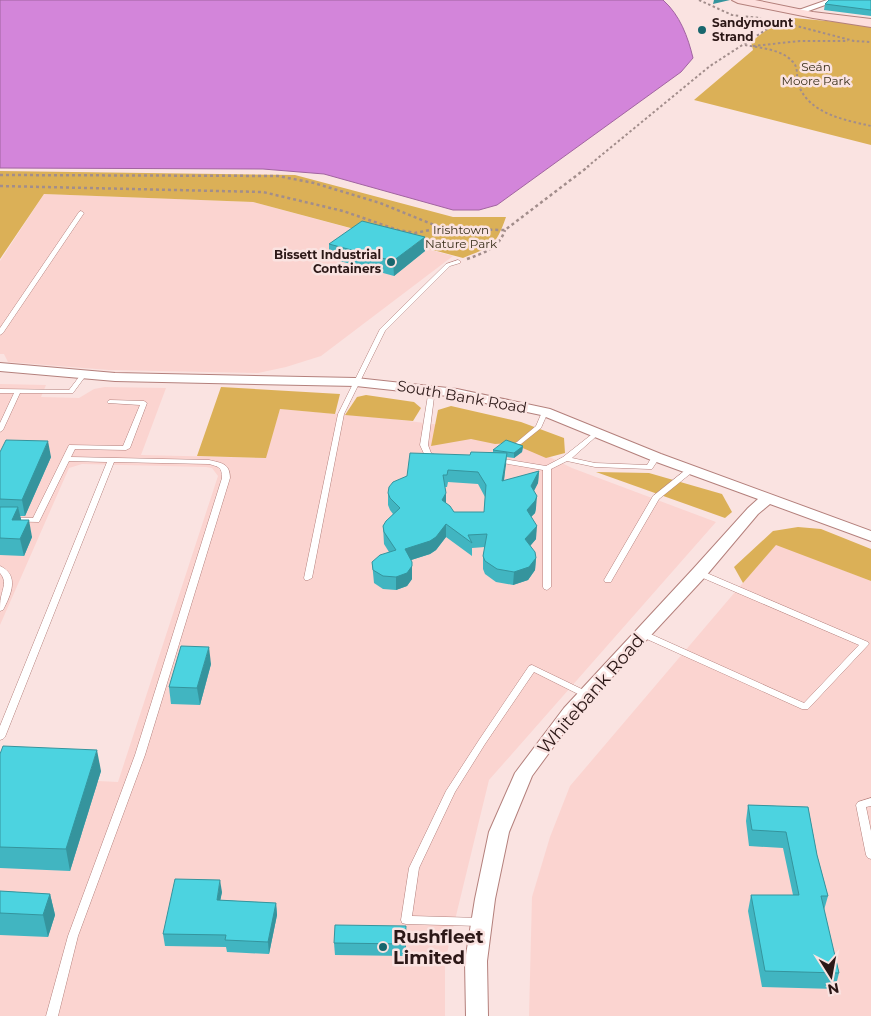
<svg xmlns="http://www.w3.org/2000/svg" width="871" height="1016" viewBox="0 0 871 1016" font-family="Montserrat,sans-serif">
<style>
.built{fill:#fbd4d0}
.green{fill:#dbb057}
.water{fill:#d385da;stroke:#a164a0}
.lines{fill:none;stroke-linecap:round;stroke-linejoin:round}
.lane-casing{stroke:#b4807c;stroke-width:1}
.street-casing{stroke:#b4807c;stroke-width:2}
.secondary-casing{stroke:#b4807c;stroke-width:2}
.path-far1{stroke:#a28d8b;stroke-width:2;stroke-dasharray:2.5 2.5;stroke-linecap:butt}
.path{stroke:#a28d8b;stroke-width:2.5;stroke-dasharray:3 3;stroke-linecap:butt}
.lane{fill:#fff;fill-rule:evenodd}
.street{fill:#fff;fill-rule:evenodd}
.secondary{fill:#fddedc;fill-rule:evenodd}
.wall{fill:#41b5c1;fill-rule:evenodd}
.shaded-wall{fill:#35949d}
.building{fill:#4cd3e0;stroke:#35949d;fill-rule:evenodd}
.poi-dot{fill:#18666d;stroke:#fae3e1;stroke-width:2}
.labels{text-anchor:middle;stroke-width:5;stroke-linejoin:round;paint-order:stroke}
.far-poi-label{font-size:12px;font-weight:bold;fill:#2c1817;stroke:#fae3e1;text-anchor:start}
.far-park-label{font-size:12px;fill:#3a301c;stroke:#fae3e1}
.street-label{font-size:15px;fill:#2c1817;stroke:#fae3e1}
.near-street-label{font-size:18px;fill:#2c1817;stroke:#fae3e1}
.near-poi-label{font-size:18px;font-weight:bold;fill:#2c1817;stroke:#fae3e1;text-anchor:start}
</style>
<rect width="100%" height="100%" fill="#fae3e1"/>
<!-- built -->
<g class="built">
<path d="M44,194L253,202L453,256L321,356L286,367L258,373L109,370L8,362L4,354H0V261Z"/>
<path d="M0,384L46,385L41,397L79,398L94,389L105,387L166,388L141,455L265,458L280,409L385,418L464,428L535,450L572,468L716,522L489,780L445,961V1016H0V789L98,781L118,782L218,476L212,468L206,467L82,464L69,468L0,625Z"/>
<path d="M776,544L871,581V1016H529L532,897L550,837L570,786Z"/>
</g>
<!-- green -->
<g class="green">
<path d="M794,18L871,25V145L694,100L753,50L751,42L774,24Z"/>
<path d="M0,171L295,175L453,217H506C495,248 492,246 463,258L253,202L44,194L0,259Z"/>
<path d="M221,387L340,394L335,414L280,409L266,458L197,456Z"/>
<path d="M366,395L414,402L421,408L413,421L345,415L357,397Z"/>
<path d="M451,406L521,422L564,438L565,453L546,458L511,443L495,444L471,439L431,446L438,410Z"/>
<path d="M596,472L649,473L722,494L732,512L725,518Z"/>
<path d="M798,527L821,529L871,549V581L776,545L743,583L734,567L773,531Z"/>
</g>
<!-- water -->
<path class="water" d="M0,0H663C680,15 688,37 693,58L681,72L497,205L479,210H453L324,174L263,169L0,168Z"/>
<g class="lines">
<defs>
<g id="lane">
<path d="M81,211L84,213L3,333L0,335V328L79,212Z"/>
<path d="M458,260L460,261V263L450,266L385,331L344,414L312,578L308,580H305L304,578L338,414L380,329L446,264Z"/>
<path d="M84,372L87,374L73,393H20L3,430L0,432V423L14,393H0V389L69,390L82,373Z"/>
<path d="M432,387L435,389L428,445L431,453L440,457L436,459L425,456L420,445L429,389Z"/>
<path d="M110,400L144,401L147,403L130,448L126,450L75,449L71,457L209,460C221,463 230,463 230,478L145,755L78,936L58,1016H46L68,936L135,755L222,478C222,467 219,467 209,464L114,462L5,737L3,739L0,740V726L107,462L69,461L39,522L0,521V517L33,518L69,445L123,446L140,405L108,403L107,402L108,401Z"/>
<path d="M545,410L548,412L541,428L521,444H517L515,443L517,442L536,426L542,412Z"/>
<path d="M598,430L601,432L600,433L572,458L595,463L647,465L653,455H656L660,457L652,469H649L595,467L567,461L551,469V587L547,590L544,589L543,587V470L497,462L493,460L497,458L546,466L563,457L596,431Z"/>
<path d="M688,468H694L695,470L659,499L612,580L611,582H605L604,580L653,496Z"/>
<path d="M0,566C20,575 11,595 3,610L0,611C0,606 0,602 1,597C3,588 7,581 0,573Z"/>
<path d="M696,571H702L868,642L869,644L808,709H802L640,636L639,634L640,632H646L804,703L859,645L696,575L695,573Z"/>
<path d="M532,665L590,693L591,695L590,697H584L534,672L485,744L455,792L419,868L412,916L480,918L484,919L485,922L484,925L480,926L406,924L402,923L401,920L409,868L446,791L479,740L529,666Z"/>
<path d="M871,798V806L866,807L871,831V859L868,858L866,855L856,805L858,802Z"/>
</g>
<g id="street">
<path d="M827,0H839L800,14L793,12Z"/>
<path d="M0,363L115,373L356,378L457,389L550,409L661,454L871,531V541L770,504L758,514L705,577L576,716L532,776L509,832L495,899L487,961L488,1016H466L465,961L475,899L489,832L515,773L564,708L693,569L748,508L758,499L651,460L541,415L457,397L356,386L115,381L0,371Z"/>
</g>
<path id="secondary" d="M732,0H755L813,12L871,19V27L813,18L738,3Z"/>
</defs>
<!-- lane casing -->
<use href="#lane" class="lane-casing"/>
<!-- street casing -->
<use href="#street" class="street-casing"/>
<!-- secondary casing -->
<use href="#secondary" class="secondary-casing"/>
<!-- path-far1 -->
<g class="path-far1">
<path d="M699,0L732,15L761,18"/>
<path d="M789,24L854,41L871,42"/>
<path d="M745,45C760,48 781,49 792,61C800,68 795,78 799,86C810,114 845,120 871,126"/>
<path d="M753,46L800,41H848"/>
<path d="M587,167L710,66L778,22"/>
</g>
<!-- path -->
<g class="path">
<path d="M0,175L278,176L314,183L380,203L444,229L505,230L589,166"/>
<path d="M0,186L263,192L343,211L398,230L415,233L440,228"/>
<path d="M467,259C484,253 499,248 505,230"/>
</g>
<!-- lane -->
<use href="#lane" class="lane"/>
<!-- street -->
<use href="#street" class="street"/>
<!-- secondary -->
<use href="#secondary" class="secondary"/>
</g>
<!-- wall -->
<g class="wall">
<path d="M871,0V16L824,10L825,4Z"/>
<path d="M329,244L425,251L394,276L329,258Z"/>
<path d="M523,446L522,452L514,458L506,457L504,481L539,471L538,483L534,491L536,508L535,513L531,517L536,539L530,546L536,558L535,570L528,580L513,585L496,582L485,574L483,569V556L485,547L472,548V556L446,537L436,550L430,554L411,560L412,579L407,586L396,590L383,589L374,583L372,562L389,552L384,544L383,526L393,514L390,510L388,505V493L470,455L493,452V450ZM448,482L478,484L485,497L484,512H454L446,503L445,487H447Z"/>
<path d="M0,452L51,457L25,516H20L21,520L32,537L24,556L0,555Z"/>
<path d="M211,664L200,705L171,704L169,687Z"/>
<path d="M0,754L101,771L70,871L0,868Z"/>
<path d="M748,805L808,807L817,855L828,896L824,910L839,973L835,989L762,987L748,911L751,895H793L783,848L749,846L746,821Z"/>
<path d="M0,891L50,894L55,915L48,937L0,935Z"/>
<path d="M222,892L220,900L276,903L277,915L269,954L227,952L226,947L165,946L163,934Z"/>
<path d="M406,938V956L335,955L334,943Z"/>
</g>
<!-- shaded-wall -->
<g class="shaded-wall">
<path d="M714,0H730L713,4Z"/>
<path d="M425,237V251L394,276L393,261Z"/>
<path d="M48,441L51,457L25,516L22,500Z"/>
<path d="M523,446L522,452L514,458V453Z"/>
<path d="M507,453L506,465L502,493V481Z"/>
<path d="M539,471L538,483L530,498L531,486Z"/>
<path d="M446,493V505L442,500Z"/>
<path d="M537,496L536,508L535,513L526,522L527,510Z"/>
<path d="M18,507L22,523L12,520Z"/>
<path d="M29,520L32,537L24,556L20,539Z"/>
<path d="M446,524V537L436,550L430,554L405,562V549Z"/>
<path d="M537,526L536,539L525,552V539Z"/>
<path d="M536,558L535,570L528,580L513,585L514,572Z"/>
<path d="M412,566V579L407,586L396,590V577Z"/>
<path d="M209,647L211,664L200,705L197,688Z"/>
<path d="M97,750L101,771L70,871L66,849Z"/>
<path d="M220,880L222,892L218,912L217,900Z"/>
<path d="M50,894L55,915L48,937L43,915Z"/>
<path d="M276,903L277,915L269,954L268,942Z"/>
<path d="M406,926V956L405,944Z"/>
</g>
<!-- building -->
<g class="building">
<path d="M829,0H871V10L825,4Z"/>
<path d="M362,221L425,237L393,261L329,244Z"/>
<path d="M6,440L48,441L22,500L0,499V452Z"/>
<path d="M506,440L523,446L514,453L493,450Z"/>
<path d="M471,452L507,453L502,481L539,471L531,486L537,496L535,501L527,510L537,526L525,539L535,552L536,558L529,567L514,572L497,569L485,561L483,556L487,534L468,535L472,543L446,524L436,537L430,541L405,549L412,562V566L407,573L396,577L383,576L373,570L372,562L380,555L396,550L384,532L383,526L386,521L400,508L390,498L388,493L389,487L393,482L407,476L410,453L470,455ZM448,470L478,472L486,485L484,512H454L450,506L442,500L446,493L443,475H447Z"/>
<path d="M0,507H18L12,520H29L20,539L0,538Z"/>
<path d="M181,646L209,647L197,688L169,687Z"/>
<path d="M3,746L97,750L66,849L0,847V754Z"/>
<path d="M748,805L808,807L817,855L828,896H821L839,973L765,971L751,895H799L786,832L752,830Z"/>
<path d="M175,879L220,880L217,900L276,903L268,942L225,940L226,935L163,934Z"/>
<path d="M0,891L50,894L43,915L0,913Z"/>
<path d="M335,925L406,926L405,944L334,943Z"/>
</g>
<!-- markers -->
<g class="poi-dot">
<circle cx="702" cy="30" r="5"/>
<circle cx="391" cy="262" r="5"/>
<circle cx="383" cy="947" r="5"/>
</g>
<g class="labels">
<!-- far-poi labels -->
<g class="far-poi-label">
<text x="712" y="27">Sandymount<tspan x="712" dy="14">Strand</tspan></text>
<text x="381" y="259" text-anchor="end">Bissett Industrial<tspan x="381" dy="14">Containers</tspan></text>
</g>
<!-- far-park labels -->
<g class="far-park-label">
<text x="816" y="71">Seán<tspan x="816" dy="14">Moore Park</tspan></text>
<text x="461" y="234">Irishtown<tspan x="461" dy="14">Nature Park</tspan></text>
</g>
<!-- street labels -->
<g class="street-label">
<text transform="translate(462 397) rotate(10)" y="5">South Bank Road</text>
</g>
<!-- near-street labels -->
<g class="near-street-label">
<text transform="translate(591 694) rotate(-49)" y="6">Whitebank Road</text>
</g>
<!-- near-poi labels -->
<g class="near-poi-label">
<text x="393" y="943">Rushfleet<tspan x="393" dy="21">Limited</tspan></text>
</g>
</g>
<!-- north arrow -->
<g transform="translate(831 976) rotate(169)" stroke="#fae3e1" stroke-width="4" paint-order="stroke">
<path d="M0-4L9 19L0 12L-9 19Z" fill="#2c1817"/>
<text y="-8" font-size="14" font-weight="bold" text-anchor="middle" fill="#2c1817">N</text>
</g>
</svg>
